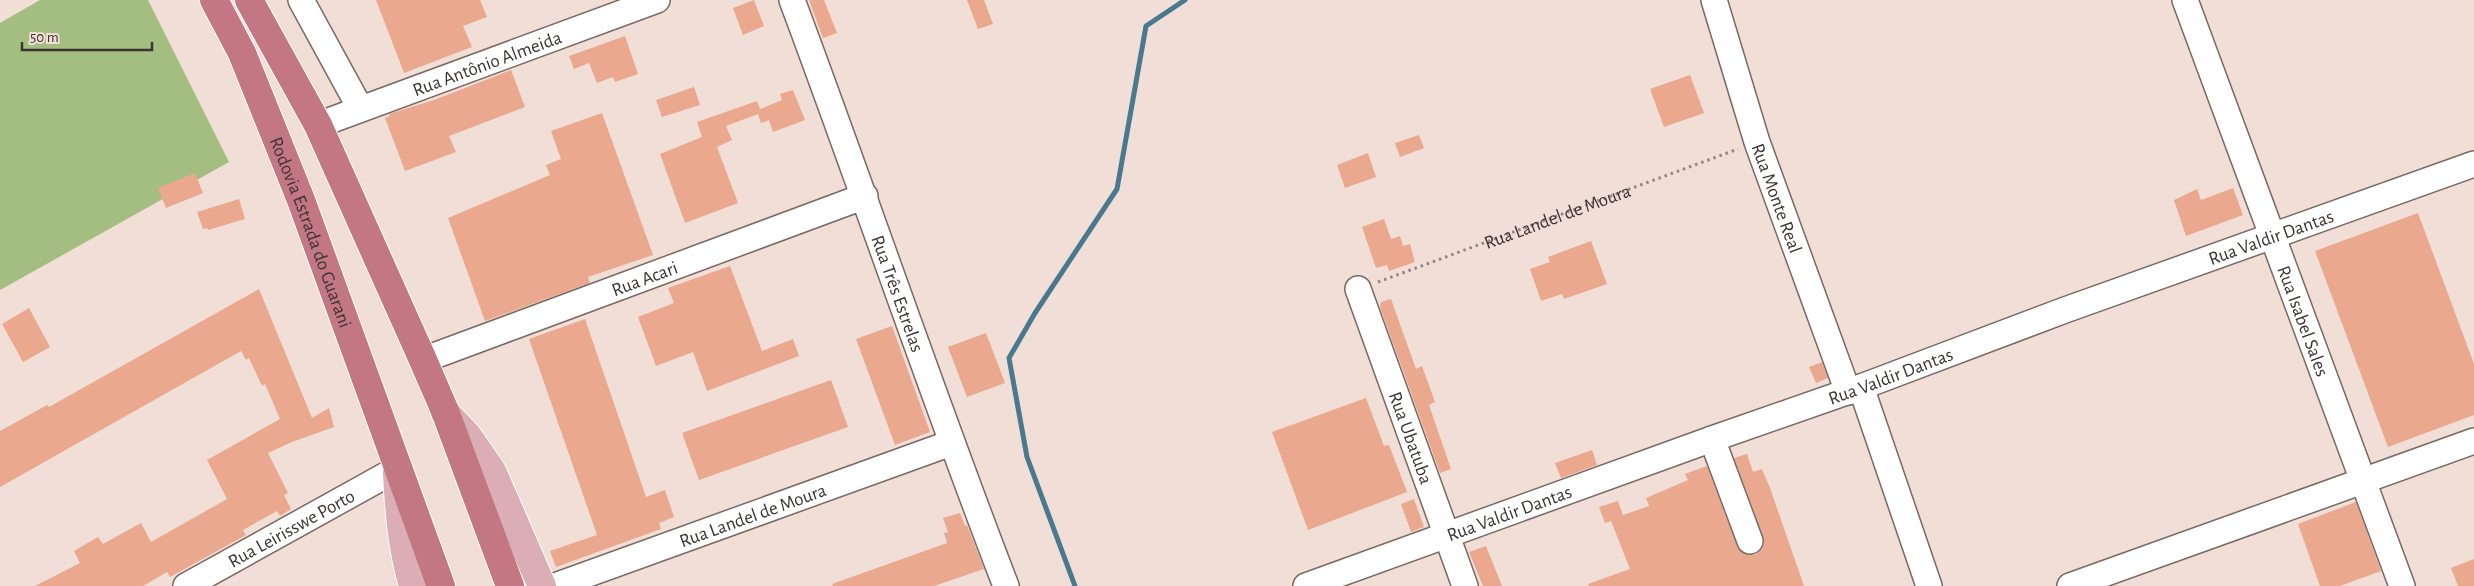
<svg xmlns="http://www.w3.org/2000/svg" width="2474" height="586" viewBox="0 0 2474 586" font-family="'Alegreya Sans',sans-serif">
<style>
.forest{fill:#a4be81}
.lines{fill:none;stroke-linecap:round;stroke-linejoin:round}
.stream{stroke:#48798e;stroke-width:5}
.building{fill:#eaa88e}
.minor-casing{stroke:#796962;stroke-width:28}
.major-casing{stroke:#fff;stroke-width:30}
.highway-casing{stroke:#fff;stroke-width:30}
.path{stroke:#928680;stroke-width:3;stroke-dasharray:2.5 4;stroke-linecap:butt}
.minor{stroke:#fff;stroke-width:25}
.major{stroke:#dbadb4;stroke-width:28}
.highway{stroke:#c37782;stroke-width:28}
.labels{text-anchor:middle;stroke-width:4;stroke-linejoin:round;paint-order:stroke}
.street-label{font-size:19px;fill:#3b3431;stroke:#f1ded6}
</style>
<rect width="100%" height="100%" fill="#f1ded6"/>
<!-- forest -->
<path class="forest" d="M40,0H148L229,162L0,290V23Z"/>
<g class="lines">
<!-- stream -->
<path class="stream" d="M1075,586L1027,457L1009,358L1035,313L1117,189L1146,26L1185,0"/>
</g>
<!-- building -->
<g class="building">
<path d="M376,0H480L487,17L463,26L472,47L404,73Z"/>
<path d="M754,0L764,26L743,35L733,8Z"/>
<path d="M809,0H824L837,33L823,38Z"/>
<path d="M967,0H984L993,24L978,29Z"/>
<path d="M625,36L638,74L615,82L613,77L597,83L589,63L574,69L569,56Z"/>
<path d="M511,70L525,107L449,136L456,152L405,171L385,118L390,116L389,114L434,100Z"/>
<path d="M1690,75L1704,113L1664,127L1650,89Z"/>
<path d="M694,87L700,105L662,117L656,100Z"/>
<path d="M793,90L805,120L773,132L769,120L761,123L758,114L726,126L732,140L717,147L738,203L685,223L660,154L702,137L697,122L757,101L760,109L782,100L780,94Z"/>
<path d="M602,113L653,255L588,277L590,283L485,321L448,218L550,175L546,165L561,159L551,131Z"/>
<path d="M1419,135L1424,148L1400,157L1395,143Z"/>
<path d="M1368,153L1376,177L1345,188L1337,165Z"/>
<path d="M195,173L203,193L166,208L158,188Z"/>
<path d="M2233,188L2243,215L2186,236L2174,200L2197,189L2201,200Z"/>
<path d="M239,199L245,219L208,230L207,228L203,229L197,212Z"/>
<path d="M2418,213L2474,364V415L2388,447L2315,251Z"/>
<path d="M1384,219L1391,239L1400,236L1403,246L1410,244L1415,262L1389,271L1387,265L1376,268L1362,227Z"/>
<path d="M1591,241L1607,284L1564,299L1562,294L1541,301L1530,269L1550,262L1548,257Z"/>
<path d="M730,266L762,351L793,339L799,356L707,391L693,352L656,366L638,317L674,303L668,288Z"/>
<path d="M259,289L312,418L329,408L334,427L292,442L268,453L288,493L284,495L291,509L280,516L277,511L243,530L246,535L170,577L167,572L143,586H35L80,563L74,551L98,537L103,544L141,523L151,542L227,499L207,460L280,419L265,384L262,386L249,358L246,360L241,351L0,487V431L47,405L49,407Z"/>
<path d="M1391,299L1416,369L1422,366L1435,402L1429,405L1451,469L1440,473L1380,307L1381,302Z"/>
<path d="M29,308L50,347L23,362L2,324Z"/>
<path d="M585,319L646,497L665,490L674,517L659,523L661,529L556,567L550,551L597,535L529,339Z"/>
<path d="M892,326L930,432L895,445L856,339Z"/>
<path d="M986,333L1005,383L967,397L948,347Z"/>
<path d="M1822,362L1828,378L1816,383L1809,367Z"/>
<path d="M831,380L848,427L699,480L682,433Z"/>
<path d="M1366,398L1384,446L1389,445L1407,492L1308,530L1272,432Z"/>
<path d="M1592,450L1597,465L1561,478L1555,463Z"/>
<path d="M1747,454L1753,472L1762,469L1770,488L1804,586H1589L1588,584L1630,569L1611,521L1605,523L1599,507L1618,501L1623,515L1649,506L1646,498L1688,480L1685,474L1707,466L1737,546L1747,555H1755L1761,550L1764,544L1763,536L1734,458Z"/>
<path d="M1414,499L1424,527L1411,532L1401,504Z"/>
<path d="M2356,502L2381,571L2340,586H2320L2298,524Z"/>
<path d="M960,513L965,526L967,525L984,569L934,586H833L832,584L947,543L944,533L948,532L943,518Z"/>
<path d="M1486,546L1502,586H1483L1469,552Z"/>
<path d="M2474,559V586H2458L2451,568Z"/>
</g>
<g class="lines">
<defs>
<g id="minor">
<path d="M301,0L360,108"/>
<path id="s2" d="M792,0C865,195 931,392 1006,586"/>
<path id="s3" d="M1714,0L1757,142L1848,392"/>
<path id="s4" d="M2185,0L2402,586"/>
<path id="s5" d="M318,125L657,0"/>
<path id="s6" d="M1358,289L1465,586"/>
<path id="s7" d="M423,360L865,196"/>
<path d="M1861,387L1929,586"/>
<path d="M1712,439L1750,541"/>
<path id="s8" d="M186,586L397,469"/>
<path id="s9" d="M555,586L951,443"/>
<path id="s10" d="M1306,586L1712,439L1861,387L2065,310L2474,164"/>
<path d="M2070,586L2474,441"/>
</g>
<g id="major">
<path d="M445,412L467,435L492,471L542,586"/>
<path d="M397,473C399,512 402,548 413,586"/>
</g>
<g id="highway">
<path id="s11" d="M214,0L242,53L301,200L441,586"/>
<path d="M249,0L318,125L423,360L445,411L510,586"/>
</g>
</defs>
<!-- minor casing -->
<use href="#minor" class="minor-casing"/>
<!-- major casing -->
<use href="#major" class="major-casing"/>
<!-- highway casing -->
<use href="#highway" class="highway-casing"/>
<!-- path -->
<path class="path" id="s1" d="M1378,282L1738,149"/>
<!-- minor -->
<use href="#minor" class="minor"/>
<!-- major -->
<use href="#major" class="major"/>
<!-- highway -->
<use href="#highway" class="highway"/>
</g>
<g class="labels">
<!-- street labels -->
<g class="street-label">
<text dy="7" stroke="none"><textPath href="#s5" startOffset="180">Rua Antônio Almeida</textPath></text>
<text dy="7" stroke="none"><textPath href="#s3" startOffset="208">Rua Monte Real</textPath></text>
<text dy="7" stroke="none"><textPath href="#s1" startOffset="191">Rua Landel de Moura</textPath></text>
<text dy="7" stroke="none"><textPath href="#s11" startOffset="252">Rodovia Estrada do Guarani</textPath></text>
<text dy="7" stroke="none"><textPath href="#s10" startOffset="1026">Rua Valdir Dantas</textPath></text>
<text dy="7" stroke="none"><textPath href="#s7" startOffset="236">Rua Acari</textPath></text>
<text dy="7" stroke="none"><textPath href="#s2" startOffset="312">Rua Três Estrelas</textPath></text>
<text dy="7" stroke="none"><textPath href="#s4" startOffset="342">Rua Isabel Sales</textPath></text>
<text dy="7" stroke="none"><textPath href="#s10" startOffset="621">Rua Valdir Dantas</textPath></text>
<text dy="7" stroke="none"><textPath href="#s6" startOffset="158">Rua Ubatuba</textPath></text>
<text dy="7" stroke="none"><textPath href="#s10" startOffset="216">Rua Valdir Dantas</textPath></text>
<text dy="7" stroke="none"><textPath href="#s9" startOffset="210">Rua Landel de Moura</textPath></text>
<text dy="7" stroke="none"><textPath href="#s8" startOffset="120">Rua Leirisswe Porto</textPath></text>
</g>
</g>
<!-- scale -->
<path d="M22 42v8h130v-8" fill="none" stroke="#3b3431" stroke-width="2.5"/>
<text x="30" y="42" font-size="15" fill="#3b3431" stroke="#f1ded6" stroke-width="4" paint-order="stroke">50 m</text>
</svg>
